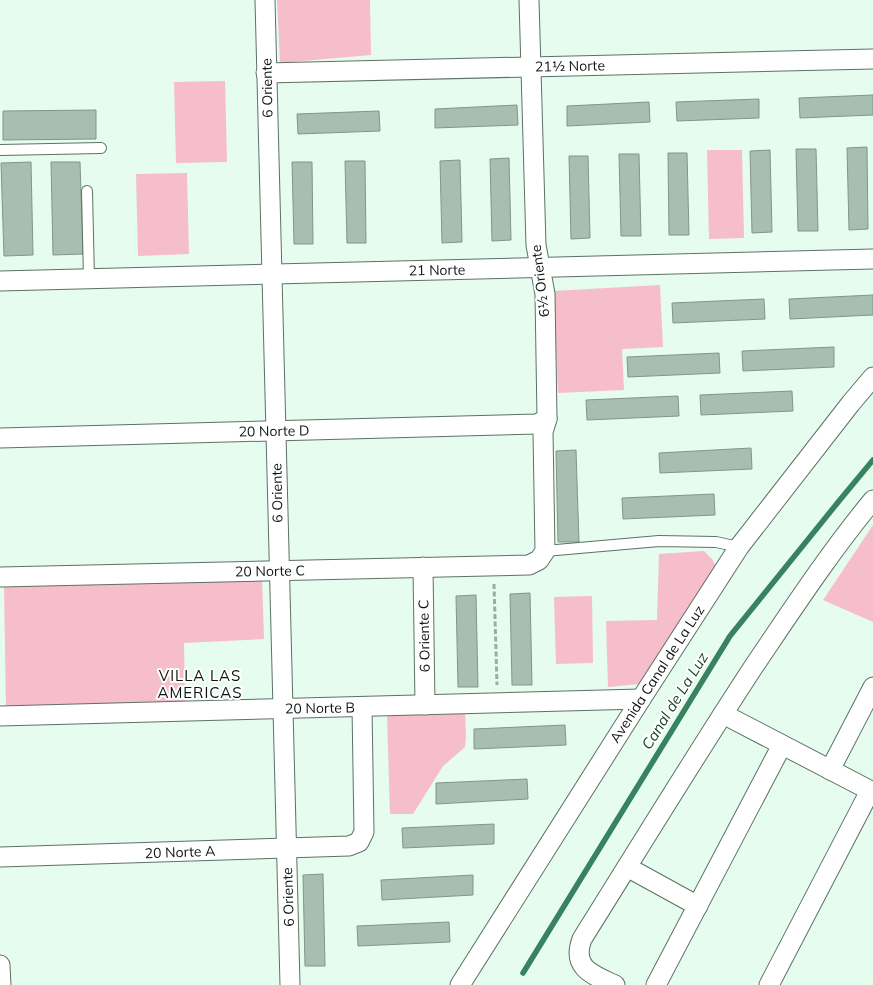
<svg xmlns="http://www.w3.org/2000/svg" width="873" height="985" viewBox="0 0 873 985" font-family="Mulish,sans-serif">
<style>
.green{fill:#f6bdcb}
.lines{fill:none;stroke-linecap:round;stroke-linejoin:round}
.stream{stroke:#38825f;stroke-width:5.5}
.building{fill:#a8beb1;stroke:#819689}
.lane-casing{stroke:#5d7166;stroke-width:12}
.street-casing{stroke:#5d7166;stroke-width:21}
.path{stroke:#9bada3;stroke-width:3;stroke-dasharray:5 2.5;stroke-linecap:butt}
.lane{stroke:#fff;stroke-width:10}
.street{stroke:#fff;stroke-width:19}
.labels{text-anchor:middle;stroke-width:4;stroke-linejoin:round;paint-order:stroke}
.street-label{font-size:14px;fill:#0d1511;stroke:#fff}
.neighbourhood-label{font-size:15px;letter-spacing:1px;fill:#0d1511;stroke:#fff}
.water-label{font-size:15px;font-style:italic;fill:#18432e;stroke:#fff}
</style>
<rect width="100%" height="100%" fill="#e5fcee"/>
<!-- green -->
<g class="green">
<path d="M277,0H370L371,55L280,63Z"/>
<path d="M225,81L227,162L176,163L174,82Z"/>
<path d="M707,150H742L744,238L709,239Z"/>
<path d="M187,173L189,254L138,256L136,174Z"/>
<path d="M660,285L663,347L622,349L624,390L558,393L553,291Z"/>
<path d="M873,525V622L823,600Z"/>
<path d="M704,551L712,559L716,566L639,684L608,687L606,621L657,620L659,554Z"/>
<path d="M262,578L264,639L184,643L185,704L6,709L4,585Z"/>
<path d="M592,596L593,663L556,664L554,597Z"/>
<path d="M465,712L466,736L465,747L443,766L413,814H390L387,715Z"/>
</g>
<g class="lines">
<!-- stream -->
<path class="stream" d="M523,973L730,636L839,501L873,460"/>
</g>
<!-- building -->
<g class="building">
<path d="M873,95V115L800,118L799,98Z"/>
<path d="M759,99V118L677,121L676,102Z"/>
<path d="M649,102L650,122L567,126V106Z"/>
<path d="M517,105L518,125L435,128V109Z"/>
<path d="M96,110V139L3,140V111Z"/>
<path d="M379,111L380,131L298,134L297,114Z"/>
<path d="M867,147L868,229L849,230L847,148Z"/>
<path d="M796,149H816L818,231H798Z"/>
<path d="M770,150L772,232L752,233L750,151Z"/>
<path d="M668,153H687L689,235H669Z"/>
<path d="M619,154H639L641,236H621Z"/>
<path d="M569,156H588L590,238L571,239Z"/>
<path d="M509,158L511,240L492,241L490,159Z"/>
<path d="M460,160L462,242L442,243L440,161Z"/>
<path d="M345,161H365L366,243H347Z"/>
<path d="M31,162L33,255L4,256L1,163Z"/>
<path d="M51,162H80L83,254L53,255Z"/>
<path d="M292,162H312L313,244H294Z"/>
<path d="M873,295V315L790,319L789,299Z"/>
<path d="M764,299L765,319L673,323L672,303Z"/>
<path d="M834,347V367L743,371L742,351Z"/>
<path d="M719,353L720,373L628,377L627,357Z"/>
<path d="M792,391L793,411L701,415L700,395Z"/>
<path d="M678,396L679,416L587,420L586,400Z"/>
<path d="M751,448L752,469L660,473L659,453Z"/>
<path d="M576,450L579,542H558L556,451Z"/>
<path d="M714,494L715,515L623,519L622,498Z"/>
<path d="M530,593L532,685H512L510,594Z"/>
<path d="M476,595L478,687H458L456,596Z"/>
<path d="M565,725L566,745L474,749V729Z"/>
<path d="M527,779L528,799L436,804V783Z"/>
<path d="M494,824V844L403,848L402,828Z"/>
<path d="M323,874L325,966H305L303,875Z"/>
<path d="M473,875V895L382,900L381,880Z"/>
<path d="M449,922L450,942L358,946L357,926Z"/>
</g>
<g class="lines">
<defs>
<g id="lane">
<path d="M0,150L101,148"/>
<path d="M87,191L89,279"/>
<path d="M545,551L659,541L716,542L739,547"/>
</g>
<g id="street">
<path d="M265,0L290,985"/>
<path d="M266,73L873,59"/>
<path d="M0,281L873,259"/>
<path d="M0,438L537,424L547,419"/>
<path d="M423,567L425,705"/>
<path d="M0,577L529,565L539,560L545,551L543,432L547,419L545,294L536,245L529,0"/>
<path d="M723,714L873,792"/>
<path d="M0,716L641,699"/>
<path d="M830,770L873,687"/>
<path d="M0,857L349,846L359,842L364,832L362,707"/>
<path d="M627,867L698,906"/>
<path d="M0,965L1,985"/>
<path d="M460,985L641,699L739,547L851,403L873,377"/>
<path d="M615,985C593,975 571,968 582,939C639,848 695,756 754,666C792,610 830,552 873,500"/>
<path d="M656,985L782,745"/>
<path d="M769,985L870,791"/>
</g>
</defs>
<!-- lane casing -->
<use href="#lane" class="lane-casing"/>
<!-- street casing -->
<use href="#street" class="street-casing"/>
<!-- path -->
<path class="path" d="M494,584L497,685"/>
<!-- lane -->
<use href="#lane" class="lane"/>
<!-- street -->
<use href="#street" class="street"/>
</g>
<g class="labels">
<!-- street labels -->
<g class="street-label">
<text transform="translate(570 66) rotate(-1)" y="5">21½ Norte</text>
<text transform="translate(267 88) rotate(-91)" y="5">6 Oriente</text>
<text transform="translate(437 270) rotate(-1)" y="5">21 Norte</text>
<text transform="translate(540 281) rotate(-97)" y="5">6½ Oriente</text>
<text transform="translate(274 431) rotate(-1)" y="5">20 Norte D</text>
<text transform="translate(277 493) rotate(-91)" y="5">6 Oriente</text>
<text transform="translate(270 571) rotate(-1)" y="5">20 Norte C</text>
<text transform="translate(424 636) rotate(-91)" y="5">6 Oriente C</text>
<text transform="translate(657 674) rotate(-57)" y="5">Avenida Canal de La Luz</text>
<text transform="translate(320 708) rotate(-1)" y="5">20 Norte B</text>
<text transform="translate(180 852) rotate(-2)" y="5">20 Norte A</text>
<text transform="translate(288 897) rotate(-92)" y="5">6 Oriente</text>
</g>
<!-- neighbourhood labels -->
<g class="neighbourhood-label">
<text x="200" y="681">VILLA LAS<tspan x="200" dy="17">AMERICAS</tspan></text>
</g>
<!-- water labels -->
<g class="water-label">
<text transform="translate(675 701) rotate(-58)" y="5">Canal de La Luz</text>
</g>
</g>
</svg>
